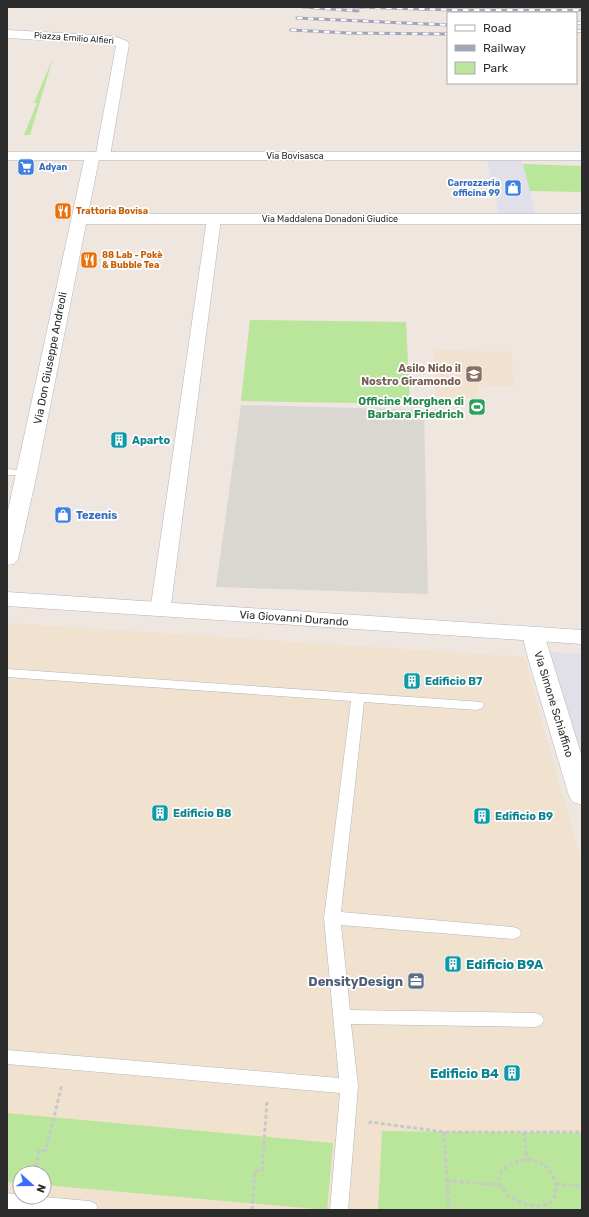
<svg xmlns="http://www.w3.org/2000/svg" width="589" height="1217" viewBox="0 0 589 1217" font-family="Rubik,sans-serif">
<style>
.industrial{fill:#e1dfe7}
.education{fill:#f0e2ce;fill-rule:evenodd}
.green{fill:#b9e69a}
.plaza{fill:#dad6d2}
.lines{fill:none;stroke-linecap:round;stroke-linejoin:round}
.service-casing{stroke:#b2b6c0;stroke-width:1}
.pedestrian-casing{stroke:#b2b6c0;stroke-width:1}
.minor-casing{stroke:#b2b6c0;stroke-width:1}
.tertiary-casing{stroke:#b2b6c0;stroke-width:1}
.path{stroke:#c8c8c8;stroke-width:3;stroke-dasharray:4 2.5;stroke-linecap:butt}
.service{fill:#fff;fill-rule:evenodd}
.pedestrian{fill:#fff;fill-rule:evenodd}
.minor{fill:#fff;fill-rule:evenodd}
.tertiary{fill:#fff;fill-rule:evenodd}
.rail-casing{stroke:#a1a5b7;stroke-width:3}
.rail{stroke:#fff;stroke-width:2;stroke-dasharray:5.5;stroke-linecap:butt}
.labels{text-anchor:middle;stroke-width:3.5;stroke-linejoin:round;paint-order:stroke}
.far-street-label{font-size:9px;fill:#2c2c2c;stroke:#fff}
.far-shop-label{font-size:9px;font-weight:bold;fill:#366cbe;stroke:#fff;text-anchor:start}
.far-food-label{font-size:9px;font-weight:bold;fill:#c56008;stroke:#fff;text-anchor:start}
.street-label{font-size:11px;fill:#2c2c2c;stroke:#fff}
.education-label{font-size:11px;font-weight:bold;fill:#785e54;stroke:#fff;text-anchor:end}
.leisure-label{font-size:11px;font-weight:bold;fill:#27864d;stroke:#fff;text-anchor:end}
.culture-label{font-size:11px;font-weight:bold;fill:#0d838f;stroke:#fff;text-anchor:start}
.shop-label{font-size:11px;font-weight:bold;fill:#366cbe;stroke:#fff;text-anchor:start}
.near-culture-label{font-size:13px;font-weight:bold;fill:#0d838f;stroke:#fff;text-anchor:start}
.near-service-label{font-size:13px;font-weight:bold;fill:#4e5e75;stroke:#fff;text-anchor:end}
</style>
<rect width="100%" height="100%" fill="#eee6df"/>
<!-- industrial -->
<g class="industrial">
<path d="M486,156H521L537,219H500Z"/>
<path d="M540,651L582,654V786Z"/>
</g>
<!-- education -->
<g class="education">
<path d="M434,350L511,352L514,386L478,385V398L435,397Z"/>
<path d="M7,623L525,657L543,727L582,863V1210H7ZM20,1173H44V1197H20Z"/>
</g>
<!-- green -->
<g class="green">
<path d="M53,58L30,135H24L37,103H34Z"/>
<path d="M523,164L582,166V192L530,191Z"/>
<path d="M250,320L406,322L410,404L241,401Z"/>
<path d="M7,1113L333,1143L327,1210L44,1185V1173H20V1183L7,1182Z"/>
<path d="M382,1131L582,1133V1210H378Z"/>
</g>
<!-- plaza -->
<path class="plaza" d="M241,405L424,410L428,594L216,587Z"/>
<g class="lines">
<defs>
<g id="service">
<path d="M7,469L31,471L33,473L31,475H7Z"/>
<path d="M7,669L482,702L484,705L482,708L477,710L364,702L341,912L513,927L519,929L521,933L519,937L513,939L341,925L350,1010L535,1013L541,1015L544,1020L541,1025L535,1027L351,1024L358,1086L348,1210H330L340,1093L7,1064V1050L339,1078L324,918L351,701L7,677Z"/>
<path d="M7,1193L20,1195V1197H44L89,1201L96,1204L98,1210H7Z"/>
</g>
<path id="pedestrian" d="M214,215L219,216L221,219L171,605L168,609L161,611L154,609L151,605L207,219L209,216Z"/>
<g id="minor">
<path d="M7,30L113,36L127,41L129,44L110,156L108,159H99L88,214H582V224H86L37,473L18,559L14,564L7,565V515L85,156L87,153H96L116,46L111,44L7,38Z"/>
<path d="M533,627L541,629L544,634L582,757V805L573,802L569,796L528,658L522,634L525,629Z"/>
</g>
<g id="tertiary">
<rect x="7" y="152" width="575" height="8"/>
<path d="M7,592L582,630V644L7,606Z"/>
</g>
</defs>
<!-- service casing -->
<use href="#service" class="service-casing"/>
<!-- pedestrian casing -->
<use href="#pedestrian" class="pedestrian-casing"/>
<!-- minor casing -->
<use href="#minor" class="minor-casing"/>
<!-- tertiary casing -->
<use href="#tertiary" class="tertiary-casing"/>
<!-- path -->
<g class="path">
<path d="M370,1124V1122L444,1132H582"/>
<path d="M444,1132L449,1210"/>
<path d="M524,1132L527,1159"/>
<path d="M527,1159C533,1160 540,1162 544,1165C556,1174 561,1193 550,1203C520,1217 466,1173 527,1159Z"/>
<path d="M35,1173L39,1151L46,1150L62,1084"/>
<path d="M447,1181L499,1185"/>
<path d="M556,1184L582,1186"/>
<path d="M252,1210L255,1171L262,1170L267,1101"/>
</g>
<!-- service -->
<use href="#service" class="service"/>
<!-- pedestrian -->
<use href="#pedestrian" class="pedestrian"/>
<!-- minor -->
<use href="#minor" class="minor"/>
<!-- tertiary -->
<use href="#tertiary" class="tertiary"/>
<defs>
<g id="rail">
<path d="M303,7L358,11"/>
<path d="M353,7L454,10H582"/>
<path d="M297,18L448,25"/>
<path d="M576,23H582"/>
<path d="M291,30L349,33L448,34"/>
<path d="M576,31H582"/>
</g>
</defs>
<!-- rail casing -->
<use href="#rail" class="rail-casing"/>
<!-- rail -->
<use href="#rail" class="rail"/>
</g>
<!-- icons -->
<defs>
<symbol id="supermarket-square" viewBox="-11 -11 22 22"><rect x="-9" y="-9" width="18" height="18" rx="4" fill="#3f7fe0" stroke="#fff"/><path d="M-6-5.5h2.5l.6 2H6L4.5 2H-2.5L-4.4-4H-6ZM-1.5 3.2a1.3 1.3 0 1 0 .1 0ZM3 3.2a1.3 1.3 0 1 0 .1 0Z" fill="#fff"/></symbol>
<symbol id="shop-square" viewBox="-11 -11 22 22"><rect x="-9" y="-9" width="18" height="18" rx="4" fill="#3f7fe0" stroke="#fff"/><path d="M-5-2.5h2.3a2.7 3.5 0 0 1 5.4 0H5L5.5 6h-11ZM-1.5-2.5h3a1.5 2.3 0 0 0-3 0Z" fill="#fff"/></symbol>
<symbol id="restaurant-square" viewBox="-11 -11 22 22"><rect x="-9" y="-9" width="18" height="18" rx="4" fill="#e8710a" stroke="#fff"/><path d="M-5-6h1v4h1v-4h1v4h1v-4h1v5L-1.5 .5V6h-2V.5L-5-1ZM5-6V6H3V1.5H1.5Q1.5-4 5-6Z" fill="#fff"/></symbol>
<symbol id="school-square" viewBox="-11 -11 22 22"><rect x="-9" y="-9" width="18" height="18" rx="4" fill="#8d6e63" stroke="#fff"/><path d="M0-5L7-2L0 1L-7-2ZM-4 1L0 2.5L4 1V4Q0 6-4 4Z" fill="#fff"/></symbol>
<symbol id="stadium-square" viewBox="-11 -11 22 22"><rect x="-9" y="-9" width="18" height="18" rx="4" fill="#2e9e5b" stroke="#fff"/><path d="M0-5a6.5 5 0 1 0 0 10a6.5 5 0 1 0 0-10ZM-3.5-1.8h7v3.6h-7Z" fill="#fff"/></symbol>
<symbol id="building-square" viewBox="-11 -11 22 22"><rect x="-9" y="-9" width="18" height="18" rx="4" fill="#0f9aa8" stroke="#fff"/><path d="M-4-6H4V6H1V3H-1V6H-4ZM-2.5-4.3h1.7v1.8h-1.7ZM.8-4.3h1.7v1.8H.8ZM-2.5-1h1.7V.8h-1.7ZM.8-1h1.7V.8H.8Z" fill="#fff"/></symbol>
<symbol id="office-square" viewBox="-11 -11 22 22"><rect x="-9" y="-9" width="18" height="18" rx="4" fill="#5c6f8a" stroke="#fff"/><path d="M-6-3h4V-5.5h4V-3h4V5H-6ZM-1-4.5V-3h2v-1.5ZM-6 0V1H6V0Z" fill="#fff"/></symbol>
</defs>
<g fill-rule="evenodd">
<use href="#supermarket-square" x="16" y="157" width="20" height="20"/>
<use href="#shop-square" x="503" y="178" width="20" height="20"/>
<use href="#restaurant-square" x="53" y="201" width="20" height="20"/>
<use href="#restaurant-square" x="79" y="250" width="20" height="20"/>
<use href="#school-square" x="464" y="364" width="20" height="20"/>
<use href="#stadium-square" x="467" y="397" width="20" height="20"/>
<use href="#building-square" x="109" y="430" width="20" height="20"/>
<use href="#shop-square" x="53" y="505" width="20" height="20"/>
<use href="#building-square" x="402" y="671" width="20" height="20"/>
<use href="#building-square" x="150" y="803" width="20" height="20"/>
<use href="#building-square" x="472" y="806" width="20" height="20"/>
<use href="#building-square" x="443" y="954" width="20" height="20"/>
<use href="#office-square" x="406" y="971" width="20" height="20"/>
<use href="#building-square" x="502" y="1063" width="20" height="20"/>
</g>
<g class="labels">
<!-- far-street labels -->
<g class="far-street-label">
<text transform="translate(74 38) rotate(4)" y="3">Piazza Emilio Alfieri</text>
<text x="295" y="159">Via Bovisasca</text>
<text x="330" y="222">Via Maddalena Donadoni Giudice</text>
</g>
<!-- far-shop labels -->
<g class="far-shop-label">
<text x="39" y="170">Adyan</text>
<text x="500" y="186" text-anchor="end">Carrozzeria<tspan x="500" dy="10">officina 99</tspan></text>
</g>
<!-- far-food labels -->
<g class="far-food-label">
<text x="76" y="214">Trattoria Bovisa</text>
<text x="102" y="258">88 Lab - Pokè<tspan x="102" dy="10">&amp; Bubble Tea</tspan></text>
</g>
<!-- street labels -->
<g class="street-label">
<text transform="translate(50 358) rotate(-79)" y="4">Via Don Giuseppe Andreoli</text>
<text transform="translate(294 618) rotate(4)" y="4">Via Giovanni Durando</text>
<text transform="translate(554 704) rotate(73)" y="4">Via Simone Schiaffino</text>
</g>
<!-- education labels -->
<g class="education-label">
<text x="461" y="372">Asilo Nido il<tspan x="461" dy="13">Nostro Giramondo</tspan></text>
</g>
<!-- leisure labels -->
<g class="leisure-label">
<text x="464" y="405">Officine Morghen di<tspan x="464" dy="13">Barbara Friedrich</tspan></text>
</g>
<!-- culture labels -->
<g class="culture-label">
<text x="132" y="444">Aparto</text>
<text x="425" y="685">Edificio B7</text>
<text x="173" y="817">Edificio B8</text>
<text x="495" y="820">Edificio B9</text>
</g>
<!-- shop labels -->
<g class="shop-label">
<text x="76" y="519">Tezenis</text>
</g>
<!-- near-culture labels -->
<g class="near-culture-label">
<text x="466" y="969">Edificio B9A</text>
<text x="499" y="1078" text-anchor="end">Edificio B4</text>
</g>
<!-- near-service labels -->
<g class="near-service-label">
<text x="403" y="986">DensityDesign</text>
</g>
</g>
<!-- border -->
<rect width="589" height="1217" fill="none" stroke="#2c2c2c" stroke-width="16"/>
<!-- legend -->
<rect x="447" y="12" width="130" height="72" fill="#ffffff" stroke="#ababab"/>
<rect x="455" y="25" width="20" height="6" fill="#ffffff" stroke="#ababab"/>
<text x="483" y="32" font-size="12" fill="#2c2c2c">Road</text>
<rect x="455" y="45" width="20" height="6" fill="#a1a5b7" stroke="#ababab"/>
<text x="483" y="52" font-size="12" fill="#2c2c2c">Railway</text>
<rect x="455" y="62" width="20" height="12" fill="#b9e69a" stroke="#ababab"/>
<text x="483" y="72" font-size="12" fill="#2c2c2c">Park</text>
<!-- north arrow -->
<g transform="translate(32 1185) rotate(111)"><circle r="19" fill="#ffffff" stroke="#ababab"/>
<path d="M0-3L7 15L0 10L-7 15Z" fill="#3b6dff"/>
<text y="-6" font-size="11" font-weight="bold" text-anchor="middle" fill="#2c2c2c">N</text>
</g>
</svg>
